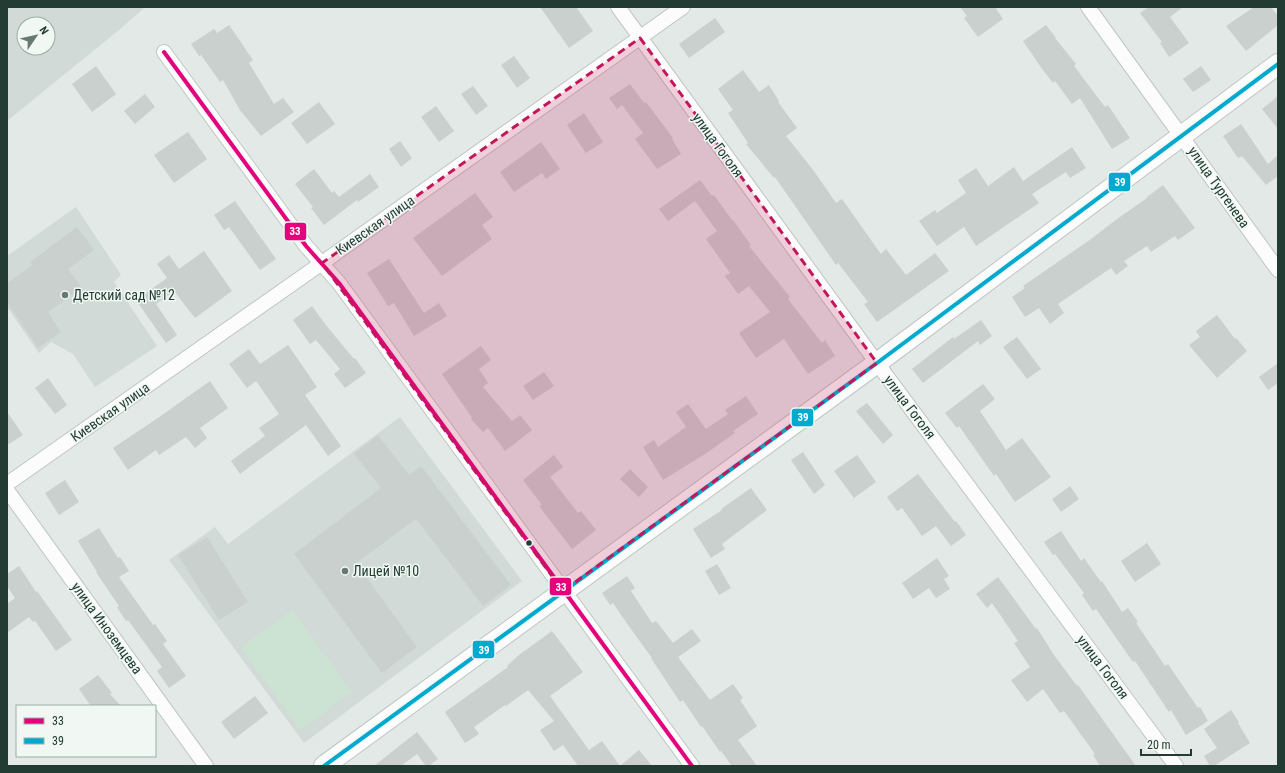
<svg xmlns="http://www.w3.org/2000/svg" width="1285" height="773" viewBox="0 0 1285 773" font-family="'Roboto Condensed',sans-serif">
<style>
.built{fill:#d1dad6;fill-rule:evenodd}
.green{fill:#cce2d2}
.building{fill:#cad0cd}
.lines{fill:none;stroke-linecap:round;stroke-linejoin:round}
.street-casing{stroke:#c0c6c3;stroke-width:16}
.secondary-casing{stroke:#bfc7c3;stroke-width:22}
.street{stroke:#fbfcfb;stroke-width:14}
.secondary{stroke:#fbfcfb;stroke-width:20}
.bus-1-casing{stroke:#f1f8f4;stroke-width:7}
.bus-2-casing{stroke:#f1f8f4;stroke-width:7}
.bus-1{stroke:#e5007d;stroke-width:4}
.bus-2{stroke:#00a9ce;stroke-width:4}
.marked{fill:#c2185b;fill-opacity:0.2;stroke:#c2185b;stroke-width:3;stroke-dasharray:8 5;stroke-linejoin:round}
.poi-dot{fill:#667972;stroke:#f1f8f4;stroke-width:1.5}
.bus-dot{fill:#223c33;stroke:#f1f8f4;stroke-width:1.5}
.labels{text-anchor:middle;stroke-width:3;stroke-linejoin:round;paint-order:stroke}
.street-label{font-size:14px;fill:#223c33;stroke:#f1f8f4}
.poi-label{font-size:14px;fill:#223c33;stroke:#f1f8f4;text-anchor:start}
.line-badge{stroke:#f1f8f4;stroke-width:1.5}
.badge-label{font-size:11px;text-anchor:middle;font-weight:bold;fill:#fff}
</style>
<rect width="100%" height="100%" fill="#e3e9e6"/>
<!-- built -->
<g class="built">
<path d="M7,7H145L119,30L7,121ZM24,24H48V48H24Z"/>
<path d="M76,207L121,275L114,282L157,346L95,387L73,354L51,342L39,353L7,307V256Z"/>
<path d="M400,417L522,581L304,743L169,560L215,527L228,544Z"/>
</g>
<!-- green -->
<path class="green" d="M292,610L352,692L300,730L241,648Z"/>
<!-- building -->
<g class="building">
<path d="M540,7H576L593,31L569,48Z"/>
<path d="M960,7H995L1003,19L978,37L964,18L967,16Z"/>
<path d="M1149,7H1183L1170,17L1189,43L1169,57L1160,43L1162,42L1140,13Z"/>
<path d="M1254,7H1271L1278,16V25L1246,51L1226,26Z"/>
<path d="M715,18L725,32L689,58L679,44Z"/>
<path d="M229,25L253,60L249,63L274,104L283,98L294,112L261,136L240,110L223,80L220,82L201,55L199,56L191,44L214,29L217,33Z"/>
<path d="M1046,25L1056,38H1055L1076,64L1074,66L1105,107L1108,105L1130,138L1112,149L1080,98L1072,104L1055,81L1053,83L1042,69L1023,41Z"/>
<path d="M514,56L530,78L517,88L501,65Z"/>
<path d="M96,66L116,94L92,112L72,84Z"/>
<path d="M1201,66L1211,80L1193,92L1183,79Z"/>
<path d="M743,70L759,92L769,85L779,101L778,102L797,128L786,136L814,171L836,203L842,199L881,254L886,249L906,275L935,253L949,271L877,322L864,304L868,302L838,263L836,265L775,177L774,178L746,144L748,143L728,113L733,110L718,89Z"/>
<path d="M630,84L644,103L646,102L673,138L672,139L681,154L657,169L635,139L643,133L622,105L617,109L609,98Z"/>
<path d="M473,86L488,106L476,115L461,94Z"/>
<path d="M145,94L155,107L135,124L124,111Z"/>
<path d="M1278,96V129L1262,109Z"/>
<path d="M319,102L335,124L307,144L291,123Z"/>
<path d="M436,106L454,131L439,142L421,117Z"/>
<path d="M584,113L603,142L586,153L567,125Z"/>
<path d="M1241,124L1268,164L1278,155V176L1266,185L1242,156L1238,158L1223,136Z"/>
<path d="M188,132L207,159L174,183L154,155Z"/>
<path d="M400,141L412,158L401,167L389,149Z"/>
<path d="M541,142L560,169L546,179L542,173L514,192L500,172Z"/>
<path d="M1072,147L1086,168L1070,178L1066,172L1032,194L1039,203L976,246L964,227L937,246L919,221L935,210L937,213L966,193L958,180L976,168L988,186L1014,167L1023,181Z"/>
<path d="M314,169L332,193L334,191L339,197L370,174L379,187L358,202L357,200L324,225L311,208L313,207L295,184Z"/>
<path d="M700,180L712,196L714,195L732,220H733L751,245L749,246L790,297L788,299L822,343L825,340L835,356L808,374L784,339L756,358L739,333L770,312L749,286L738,294L725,276L730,273L706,239L717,231L695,201L668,221L659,209Z"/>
<path d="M1163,185L1195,228L1178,240L1175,236L1151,252L1147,246L1124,261L1128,266L1116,275L1111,268L1058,304L1064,313L1050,324L1039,308L1025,317L1012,297L1025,288L1023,286L1091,239L1117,219L1147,198V197Z"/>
<path d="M475,193L493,217L482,225L492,239L442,276L413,238Z"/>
<path d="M235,201L276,259L260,270L229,227L224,230L214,215Z"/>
<path d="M77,227L94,250L68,269L82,288L48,312L61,332L38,348L7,302V283L33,265L30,262Z"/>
<path d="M204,251L232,291L195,318L174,291L156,304L177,335L166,343L136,300L167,278L157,264L169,255L179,269Z"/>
<path d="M389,259L424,313L439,303L447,316L414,336L394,303L388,306L367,273Z"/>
<path d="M312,306L325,324L354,359L355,358L366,373L345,388L334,374L340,369L316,340L310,344L293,320Z"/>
<path d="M1217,315L1235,339L1236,338L1247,351L1217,378L1189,345L1200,337L1196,331Z"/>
<path d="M981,320L992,336L980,345L978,341L923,383L912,369L953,337L954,339Z"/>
<path d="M1017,337L1041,369L1027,379L1003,347Z"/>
<path d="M288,345L317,387L305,395L341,446L328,456L306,425L240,474L231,461L265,436L259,428L279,414L256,381L247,388L229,364L249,349L260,364Z"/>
<path d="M481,346L491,360L479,369L488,383L483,387L512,421L520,415L532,430L505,451L488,428L483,432L471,419L472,418L442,374Z"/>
<path d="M1278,363V383L1268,390L1259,377Z"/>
<path d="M544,372L554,386L533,400L523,386Z"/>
<path d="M48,378L67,405L55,414L35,388Z"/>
<path d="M210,381L228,408L200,428L207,438L195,448L186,437L159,455L156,450L128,470L113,448L155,420Z"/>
<path d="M983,384L995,399L980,411L1006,450L1022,438L1051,477L1015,502L996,474L994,476L959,426L957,428L945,413Z"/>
<path d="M746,396L758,414L733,431L735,433L705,454L663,480L643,447L654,440L658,447L686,427L676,412L688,404L706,429L728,414L725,410Z"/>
<path d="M867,403L893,435L883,444L856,411Z"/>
<path d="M7,412L23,435L7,445Z"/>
<path d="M378,435L409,475L421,466L511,585L483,606L416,519L356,563L417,647L382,673L294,554L381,488L354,454Z"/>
<path d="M803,452L825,485L814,494L791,460Z"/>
<path d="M554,455L563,467L550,477L578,513L581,511L596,530L572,549L539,506L542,505L523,480Z"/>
<path d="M857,455L876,482L854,498L834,471Z"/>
<path d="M630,469L648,487L639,497L620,479Z"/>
<path d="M918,474L955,522L956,521L966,535L951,546L936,526L922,536L902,508L897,511L887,497Z"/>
<path d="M65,480L79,502L59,515L45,493Z"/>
<path d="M1070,486L1079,499L1061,512L1052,499Z"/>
<path d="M751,488L767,510L722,544L725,549L711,558L693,529L722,510L721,509Z"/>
<path d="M99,528L118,558L120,557L129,571L119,577L153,625L155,624L167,641L163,644L186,676L169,688L157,671L162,667L128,620L126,621L117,607L119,606L96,572H97L78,541Z"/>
<path d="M1061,531L1081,561L1084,558L1101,582L1102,581L1122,612L1128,608L1138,622L1136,623L1165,666L1168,664L1198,708L1200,707L1208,721L1186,735L1171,710L1169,712L1135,661L1133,662L1096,609L1093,611L1082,595L1084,593L1055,554L1053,555L1044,542Z"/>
<path d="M207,537L248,602L219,620L178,555Z"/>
<path d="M1147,543L1161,564L1135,582L1121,561Z"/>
<path d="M937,558L949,576L944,579L950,589L936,598L929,588L913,599L902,583Z"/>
<path d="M717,564L731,588L719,595L705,571Z"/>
<path d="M19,566L36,592L37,591L72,640L56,651L35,621L33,622L29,617L7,633V604L15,598L7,586V574Z"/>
<path d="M627,576L635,588L631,591L652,623L656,621L673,643L692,629L701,641L678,657L710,700L733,684L743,698L740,700L757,726L738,740L757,766H732L721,751L720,752L702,726L701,727L683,700L680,702L651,658H652L628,625L613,603L610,605L602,593Z"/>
<path d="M998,577L1036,629L1037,628L1054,655L1077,686L1078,685L1136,766H1100L1093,755L1095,754L1064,711L1060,713L1043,689L1027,702L1011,680L1030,667L1014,643L1018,641L992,603L987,608L976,594Z"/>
<path d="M552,631L583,672L550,696L589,750L602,741L620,766L639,750L652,766H578L563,745L554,751L540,730L554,721L528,690L506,706L505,705L474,727L479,734L465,743L445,712L508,667L507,666L519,655Z"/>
<path d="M98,675L112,693L110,694L121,706H91L79,689Z"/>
<path d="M255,696L268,713L234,739L221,722Z"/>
<path d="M1231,710L1239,722L1238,723L1250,743L1214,766H1210L1204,756L1217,748L1204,729Z"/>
<path d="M417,732L438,759L429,766H426L417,754L401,766H374Z"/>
</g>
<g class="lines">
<defs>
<g id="street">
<path d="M618,7L877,363L1176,766"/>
<path d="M1088,7L1278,270"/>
<path d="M164,52L306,246L339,283L692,766"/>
<path d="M7,484L322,263L683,7"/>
<path d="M7,490L206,766"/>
</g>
<path id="secondary" d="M324,766L877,363L1278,64"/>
</defs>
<!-- street casing -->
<use href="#street" class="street-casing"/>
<!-- secondary casing -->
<use href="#secondary" class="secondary-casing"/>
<!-- street -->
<use href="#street" class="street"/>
<!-- secondary -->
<use href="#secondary" class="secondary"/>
<defs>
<path id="bus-1" d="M164,52L306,246L339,283L692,766"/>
<path id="bus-2" d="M324,766L877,363L1278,64"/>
</defs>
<!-- bus-1 casing -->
<use href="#bus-1" class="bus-1-casing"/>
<!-- bus-2 casing -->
<use href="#bus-2" class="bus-2-casing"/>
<!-- bus-1 -->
<use href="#bus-1" class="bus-1"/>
<!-- bus-2 -->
<use href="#bus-2" class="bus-2"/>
</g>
<!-- marked area -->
<path class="marked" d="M640,38L877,363L563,591L322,263Z"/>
<!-- markers -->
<g class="poi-dot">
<circle cx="65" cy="295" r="4"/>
<circle cx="345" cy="571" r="4"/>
</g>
<circle class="bus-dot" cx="529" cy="543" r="3.5"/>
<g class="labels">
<!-- street labels -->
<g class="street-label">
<text transform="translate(718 145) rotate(54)" y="5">улица Гоголя</text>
<text transform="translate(1219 187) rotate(55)" y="5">улица Тургенева</text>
<text transform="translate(375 225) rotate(-35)" y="5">Киевская улица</text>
<text transform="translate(910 407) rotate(53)" y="5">улица Гоголя</text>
<text transform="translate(110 412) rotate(-35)" y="5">Киевская улица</text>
<text transform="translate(107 628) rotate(54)" y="5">улица Иноземцева</text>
<text transform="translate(1103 667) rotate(53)" y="5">улица Гоголя</text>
</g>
<!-- poi labels -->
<g class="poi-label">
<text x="73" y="300">Детский сад №12</text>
<text x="353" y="576">Лицей №10</text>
</g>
</g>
<g class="line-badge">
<rect x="1108" y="172" width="23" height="20" rx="4" fill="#00a9ce"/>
<rect x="284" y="222" width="23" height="19" rx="4" fill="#e5007d"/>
<rect x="791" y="408" width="23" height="19" rx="4" fill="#00a9ce"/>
<rect x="549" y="577" width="23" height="19" rx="4" fill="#e5007d"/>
<rect x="472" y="640" width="23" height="19" rx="4" fill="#00a9ce"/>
</g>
<g class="badge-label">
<text x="1120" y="186">39</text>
<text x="295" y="235">33</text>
<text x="803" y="421">39</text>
<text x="561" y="591">33</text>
<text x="484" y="654">39</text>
</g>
<!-- border -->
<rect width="1285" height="773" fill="none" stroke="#223c33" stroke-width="16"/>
<!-- legend -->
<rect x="16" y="705" width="140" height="52" fill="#f1f8f4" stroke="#9eada7"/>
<rect x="24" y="718" width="20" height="6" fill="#e5007d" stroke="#9eada7"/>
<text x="52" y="725" font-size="12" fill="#223c33">33</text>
<rect x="24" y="738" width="20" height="6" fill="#00a9ce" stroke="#9eada7"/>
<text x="52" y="745" font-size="12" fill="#223c33">39</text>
<!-- north arrow -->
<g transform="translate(36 36) rotate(56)"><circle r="19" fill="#f1f8f4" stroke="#9eada7"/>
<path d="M0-3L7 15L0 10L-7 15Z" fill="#667972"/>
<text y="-6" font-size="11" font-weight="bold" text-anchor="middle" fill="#223c33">N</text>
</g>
<!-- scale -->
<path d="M1141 749v6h50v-6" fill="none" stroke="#223c33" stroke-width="2"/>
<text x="1147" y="749" font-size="12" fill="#223c33" stroke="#f1f8f4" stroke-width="3" paint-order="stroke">20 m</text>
</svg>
